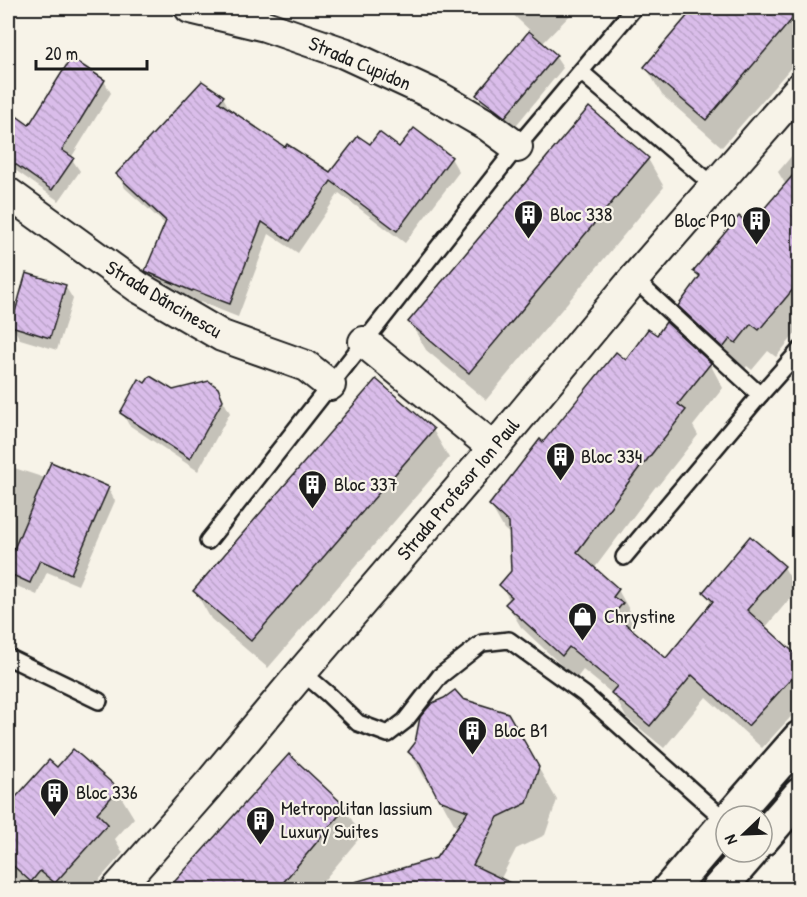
<svg xmlns="http://www.w3.org/2000/svg" width="807" height="897" viewBox="0 0 807 897" font-family="'Patrick Hand',sans-serif">
<style>
.shadow{fill:#0003}
.building{fill:url(#building-back-hatch);stroke:#1c1c1c;stroke-width:1.5}
.lines{fill:none;stroke-linecap:round;stroke-linejoin:round}
.lane-casing{stroke:#1c1c1c;stroke-width:20}
.street-casing{stroke:#1c1c1c;stroke-width:34}
.primary-casing{stroke:#1c1c1c;stroke-width:38}
.lane{stroke:#f7f3e8;stroke-width:15}
.street{stroke:#f7f3e8;stroke-width:30}
.primary{stroke:#f7f3e8;stroke-width:33}
.labels{text-anchor:middle;stroke-width:4.5;stroke-linejoin:round;paint-order:stroke}
.street-label{font-size:20px;fill:#1c1c1c;stroke:#f7f3e8}
.poi-label{font-size:20px;fill:#1c1c1c;stroke:#f7f3e8;text-anchor:start}
</style>
<defs>
<pattern id="building-back-hatch" width="6" height="6" patternUnits="userSpaceOnUse" patternTransform="scale(1.5)"><rect width="6" height="6" fill="#dabdea"/><path d="M-1 5l2 2M0 0l6 6M5-1l2 2" fill="none" stroke="#baa2c8"/></pattern>
</defs>
<rect width="100%" height="100%" fill="#f7f3e8"/>
<filter id="ink" filterUnits="userSpaceOnUse"><feTurbulence type="fractalNoise" baseFrequency=".0167" numOctaves="2"/><feDisplacementMap in="SourceGraphic" scale="12" xChannelSelector="R" yChannelSelector="G"/><feConvolveMatrix kernelMatrix="1 2 1 2 8 2 1 2 1" color-interpolation-filters="sRGB"/></filter>
<g filter="url(#ink)">
<!-- shadow -->
<g class="shadow">
<path d="M506,8H577L542,44L555,56L563,68L513,129L485,108L478,95L536,36Z"/>
<path d="M696,8H800V57L722,147L662,95L646,67Z"/>
<path d="M104,81L111,93L71,158L80,171L59,201L8,165V112L30,127Z"/>
<path d="M223,97L230,110L285,149L331,174L370,147L399,150L414,130L451,158L459,172L405,243L339,193L298,253L269,234L238,317L200,302V304L154,284L147,271L166,225L125,188L118,175Z"/>
<path d="M589,109L648,159L664,187L486,400L426,350L410,322Z"/>
<path d="M800,146V328L776,357L768,351L752,370L747,366L740,375L696,334L680,306L699,279L695,271L751,228L786,185L778,172Z"/>
<path d="M65,286L73,299L57,350L20,339L12,326Z"/>
<path d="M626,362L710,364L723,388L693,426L698,435L657,487L656,486L594,569L618,590L631,613L629,617L635,628L633,631L666,660L712,605L705,592L784,567L797,590L765,628L800,660V707L762,748L706,697L664,748L626,717L614,695L583,670L576,679L521,627L507,604L510,601L501,585L513,571L511,535L504,529L491,506L544,444Z"/>
<path d="M146,385L173,391L217,389L230,413L198,471L129,425L122,413Z"/>
<path d="M433,430L449,458L268,668L211,619L195,591Z"/>
<path d="M8,466L45,478L108,488L115,501L78,585L47,572L37,595L8,582Z"/>
<path d="M462,701L507,714L557,800L545,835L516,849L498,884L437,859L457,829L436,791L428,784L410,752Z"/>
<path d="M49,762L57,769L117,790L134,818L115,839L123,853L90,890H26L8,872V808Z"/>
<path d="M345,808L361,836L316,890H176Z"/>
</g>
<!-- building -->
<g class="building">
<path d="M694,8H800V10L706,120L644,67Z"/>
<path d="M529,31L557,55L505,117L476,95Z"/>
<path d="M71,58L105,80L62,150L74,158L52,190L8,159V110L29,125Z"/>
<path d="M202,81L224,96L219,102L285,147L287,144L330,172L358,136L370,144L379,132L399,147L414,128L452,157L397,231L331,181L290,241L262,222L230,304L193,290L192,291L145,271L166,221L116,174Z"/>
<path d="M589,107L649,158L469,373L408,322Z"/>
<path d="M800,167V281L759,330L751,324L736,343L730,339L723,348L678,306L700,276L693,271L739,216L750,225Z"/>
<path d="M26,273L66,285L50,338L11,326Z"/>
<path d="M666,322L711,363L678,404L686,410L643,465L642,464L577,552L619,589L613,597L623,603L614,614L666,658L713,601L703,592L750,536L785,566L747,610L800,658V669L748,726L692,675L650,726L611,693L617,686L569,647L562,656L505,604L512,597L499,585L511,571L509,523L489,505L540,439L543,442L616,352L626,360L648,329L657,335Z"/>
<path d="M150,376L173,390L209,381L218,388L223,400L190,459L120,413L139,379L145,383Z"/>
<path d="M376,379L434,429L251,641L193,591Z"/>
<path d="M51,462L109,487L71,574L40,560L30,583L8,573V563Z"/>
<path d="M455,690L463,699L508,713L539,767L527,803L498,817L473,865L525,890H356L355,882L436,858L468,811L439,800L419,762L408,752L415,743L420,717L432,703L444,698Z"/>
<path d="M73,749L119,789L97,813L108,824L55,883L40,871L31,882L8,861V806L49,760L57,767Z"/>
<path d="M289,754L346,807L277,890H167Z"/>
</g>
<g class="lines">
<defs>
<g id="lane">
<path d="M581,72L714,186"/>
<path d="M634,279L760,395L800,350"/>
<path d="M208,541L517,147L634,8"/>
<path d="M624,557L760,395"/>
<path d="M8,657L99,701"/>
<path d="M302,672L329,695L358,723L388,734L405,721L440,676L482,643L509,640L584,694L726,821"/>
</g>
<g id="street">
<path d="M190,8L265,26L344,53L437,96L487,125L517,147"/>
<path d="M8,193L138,287L222,336L306,366L330,385"/>
<path d="M364,342L494,448"/>
<path d="M116,890L208,785L302,672L494,448L634,279L800,88"/>
</g>
<g id="primary">
<path d="M732,816L800,738"/>
<path d="M762,839L800,795"/>
<path d="M669,890L726,823"/>
<path d="M718,890L751,852"/>
</g>
</defs>
<!-- lane casing -->
<use href="#lane" class="lane-casing"/>
<!-- street casing -->
<use href="#street" class="street-casing"/>
<!-- primary casing -->
<use href="#primary" class="primary-casing"/>
<!-- lane -->
<use href="#lane" class="lane"/>
<!-- street -->
<use href="#street" class="street"/>
<!-- primary -->
<use href="#primary" class="primary"/>
</g>
</g>
<!-- icons -->
<defs>
<symbol id="building-pin" viewBox="-11 -11 22 30"><path d="M0 17L-7.5 6A9.5 9.5 0 1 1 7.5 6Z" fill="#1c1c1c" stroke="#f7f3e8"/><path d="M-4-6H4V6H1V3H-1V6H-4ZM-2.5-4.3h1.7v1.8h-1.7ZM.8-4.3h1.7v1.8H.8ZM-2.5-1h1.7V.8h-1.7ZM.8-1h1.7V.8H.8Z" fill="#fff"/></symbol>
<symbol id="shop-pin" viewBox="-11 -11 22 30"><path d="M0 17L-7.5 6A9.5 9.5 0 1 1 7.5 6Z" fill="#1c1c1c" stroke="#f7f3e8"/><path d="M-5-2.5h2.3a2.7 3.5 0 0 1 5.4 0H5L5.5 6h-11ZM-1.5-2.5h3a1.5 2.3 0 0 0-3 0Z" fill="#fff"/></symbol>
</defs>
<g fill-rule="evenodd">
<use href="#building-pin" x="512" y="198" width="33" height="45"/>
<use href="#building-pin" x="740" y="204" width="33" height="45"/>
<use href="#building-pin" x="544" y="440" width="33" height="45"/>
<use href="#building-pin" x="296" y="468" width="33" height="45"/>
<use href="#shop-pin" x="566" y="600" width="33" height="45"/>
<use href="#building-pin" x="456" y="714" width="33" height="45"/>
<use href="#building-pin" x="38" y="776" width="33" height="45"/>
<use href="#building-pin" x="244" y="804" width="33" height="45"/>
</g>
<g class="labels">
<!-- street labels -->
<g class="street-label">
<text transform="translate(360 63) rotate(23)" y="7">Strada Cupidon</text>
<text transform="translate(164 299) rotate(31)" y="7">Strada Dăncinescu</text>
<text transform="translate(458 489) rotate(-50)" y="7">Strada Profesor Ion Paul</text>
</g>
<!-- poi labels -->
<g class="poi-label">
<text x="550" y="221">Bloc 338</text>
<text x="736" y="227" text-anchor="end">Bloc P10</text>
<text x="581" y="463">Bloc 334</text>
<text x="334" y="491">Bloc 337</text>
<text x="604" y="623">Chrystine</text>
<text x="494" y="737">Bloc B1</text>
<text x="76" y="799">Bloc 336</text>
<text x="281" y="815">Metropolitan Iassium<tspan x="281" dy="23">Luxury Suites</tspan></text>
</g>
</g>
<!-- margin -->
<rect width="807" height="897" fill="none" stroke="#f7f3e8" stroke-width="30"/>
<rect x="15" y="15" width="777" height="867" fill="none" stroke="#1c1c1c" stroke-width="2" filter="url(#ink)"/>
<!-- north arrow -->
<g transform="translate(744 834) rotate(247)"><circle r="28" fill="#f7f3e8" stroke="#9f9d96" stroke-width="1.5"/>
<path d="M0-4.5L10 22L0 15L-10 22Z" fill="#1c1c1c"/>
<text y="-9" font-size="16" font-weight="bold" text-anchor="middle" fill="#1c1c1c">N</text>
</g>
<!-- scale -->
<path d="M36 60v9h111v-9" fill="none" stroke="#1c1c1c" stroke-width="3"/>
<text x="45" y="60" font-size="18" fill="#1c1c1c" stroke="#f7f3e8" stroke-width="4.5" paint-order="stroke">20 m</text>
</svg>
